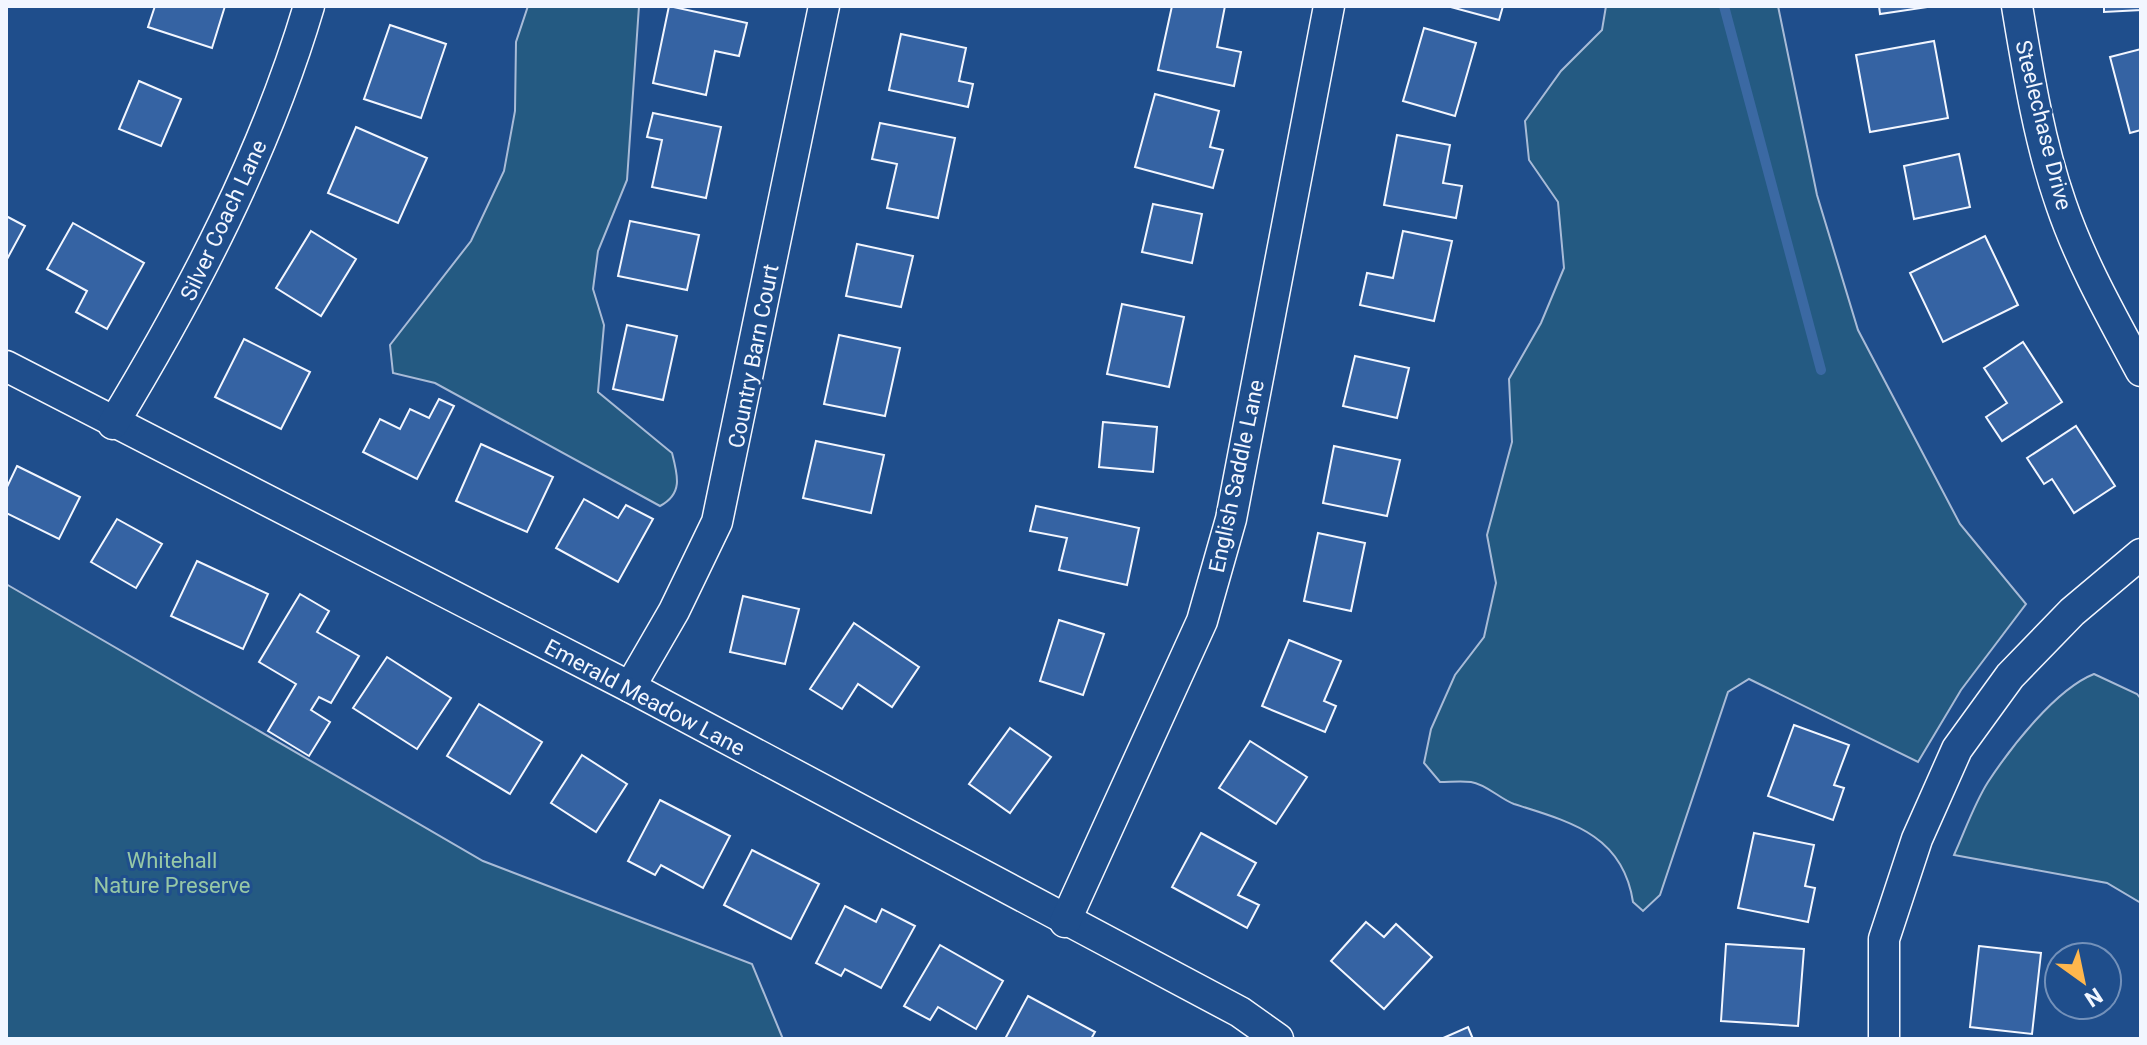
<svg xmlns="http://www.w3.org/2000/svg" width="2147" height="1045" viewBox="0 0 2147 1045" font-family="Roboto,sans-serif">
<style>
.green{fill:#245a82;stroke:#a8bbd7;stroke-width:2}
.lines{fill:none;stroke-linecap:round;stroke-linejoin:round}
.stream{stroke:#3b69a3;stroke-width:10}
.building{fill:#3563a3;stroke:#f2f6ff;stroke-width:2}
.minor-casing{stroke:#f2f6ff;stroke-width:33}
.minor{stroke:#1f4e8c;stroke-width:30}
.labels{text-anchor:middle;stroke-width:6;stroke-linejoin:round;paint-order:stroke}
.street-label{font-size:22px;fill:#f2f6ff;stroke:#1f4e8c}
.park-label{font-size:22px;fill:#97c8a6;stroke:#1f4e8c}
</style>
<rect width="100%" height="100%" fill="#1f4e8c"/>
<!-- green -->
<g class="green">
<path d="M528,6H639L627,180L598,251L593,289L604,325L598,392L672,453C678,476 683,494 660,506L435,383L393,373L390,345L471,241L504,171L515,111L516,42Z"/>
<path d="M1606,6H1778L1817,195L1858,330L1960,524L2026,604L1961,690L1918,762L1749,679L1728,692L1660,895L1643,911L1633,902C1623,835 1571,822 1514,804C1500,799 1486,784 1471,782C1461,781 1450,782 1440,782L1424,763L1431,729L1455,675L1484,637L1496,583L1487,535L1512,442L1509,379L1541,323L1564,268L1558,202L1529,160L1525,121L1561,71L1602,30Z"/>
<path d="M6,584L483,861L752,964L783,1039H6Z"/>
<path d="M2094,674L2137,694L2141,699V903L2107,883L1954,855C1965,831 1974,804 1988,782C2011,747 2056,689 2094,674Z"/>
</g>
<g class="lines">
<!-- stream -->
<path class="stream" d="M1724,6L1821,370"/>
</g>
<!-- building -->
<g class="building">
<path d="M155,6H225L212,48L148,27Z"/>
<path d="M669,6L747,23L739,56L715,51L706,95L653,83Z"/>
<path d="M1172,6H1225L1217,47L1241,52L1234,86L1158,70Z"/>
<path d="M1447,6H1503L1499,20Z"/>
<path d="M1879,6H1928V7L1880,14Z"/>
<path d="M2104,6H2141V10L2104,12Z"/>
<path d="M390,25L446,44L421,118L364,99Z"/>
<path d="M1424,28L1476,43L1455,116L1403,101Z"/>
<path d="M901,34L966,48L959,81L973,84L968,107L889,90Z"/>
<path d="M1934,41L1948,118L1870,132L1856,55Z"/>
<path d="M2141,49V130L2130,133L2110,57Z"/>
<path d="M139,81L181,99L161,146L119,129Z"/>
<path d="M1155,94L1219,111L1210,147L1223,150L1213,188L1135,167Z"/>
<path d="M653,113L721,127L706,198L652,187L662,140L647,137Z"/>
<path d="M880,123L955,138L938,218L887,208L897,164L872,159Z"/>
<path d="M356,127L427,158L398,223L328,193Z"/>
<path d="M1397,135L1450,145L1443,183L1462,186L1456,218L1384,205Z"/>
<path d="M1959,154L1970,207L1914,219L1904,166Z"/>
<path d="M1153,204L1202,214L1192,263L1142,252Z"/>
<path d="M6,216L25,226L6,261Z"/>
<path d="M630,221L699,235L687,290L618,276Z"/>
<path d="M73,223L144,263L107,329L76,312L87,291L47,269Z"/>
<path d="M311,231L356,259L321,316L276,288Z"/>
<path d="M1403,231L1452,241L1434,321L1360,305L1367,273L1393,278Z"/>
<path d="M1985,236L2018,305L1943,342L1910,273Z"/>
<path d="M857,244L913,256L901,307L846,296Z"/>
<path d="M1122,304L1184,317L1169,387L1107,374Z"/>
<path d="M627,325L677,336L663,400L613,389Z"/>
<path d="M839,335L900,348L885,416L824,404Z"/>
<path d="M244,339L310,372L281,429L215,397Z"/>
<path d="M2023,342L2062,402L2002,441L1986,417L2007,403L1984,368Z"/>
<path d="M1355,356L1409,368L1397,418L1343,406Z"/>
<path d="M439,399L454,406L417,479L363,452L380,419L400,429L410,409L429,418Z"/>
<path d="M1103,422L1157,427L1153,472L1099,467Z"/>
<path d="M2076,426L2115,486L2074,513L2052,479L2044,484L2027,458Z"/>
<path d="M816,441L884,455L871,513L803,498Z"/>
<path d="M481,444L553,477L527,532L456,501Z"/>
<path d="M1334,446L1400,460L1387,516L1323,503Z"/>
<path d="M17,466L80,497L59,539L6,513V489Z"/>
<path d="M584,499L618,518L626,505L653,519L618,582L556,548Z"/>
<path d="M1036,506L1139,528L1127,585L1059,570L1067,538L1030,531Z"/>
<path d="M117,519L162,544L136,588L91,562Z"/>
<path d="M1318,533L1365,543L1351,611L1304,601Z"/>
<path d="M197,561L268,594L243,649L171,616Z"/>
<path d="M300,594L329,611L317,632L359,656L331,703L319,697L311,710L330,722L309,756L268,731L296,684L259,662Z"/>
<path d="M743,596L799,609L785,664L730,652Z"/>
<path d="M1059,620L1104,634L1083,695L1040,681Z"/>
<path d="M854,623L919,667L892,707L858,684L842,709L810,689Z"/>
<path d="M1289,640L1341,661L1324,701L1336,706L1325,732L1262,706Z"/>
<path d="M387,657L451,698L417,749L353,708Z"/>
<path d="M479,704L542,742L510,794L447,756Z"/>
<path d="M1794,725L1849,745L1834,785L1844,788L1833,820L1768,796Z"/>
<path d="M1010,728L1051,757L1010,813L969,784Z"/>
<path d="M1250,741L1307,777L1276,824L1219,788Z"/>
<path d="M582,755L627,784L596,832L551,803Z"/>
<path d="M660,800L730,836L703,888L661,865L655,875L628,861Z"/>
<path d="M1201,833L1256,863L1238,895L1259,905L1247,928L1172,887Z"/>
<path d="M1754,833L1814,845L1805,886L1815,888L1808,922L1738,908Z"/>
<path d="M752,850L819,884L791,939L724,905Z"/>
<path d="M845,906L876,922L882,909L915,926L881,988L845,969L841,976L816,963Z"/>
<path d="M1366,922L1384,937L1396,924L1432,957L1384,1009L1331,961Z"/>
<path d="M1726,944L1804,949L1798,1026L1721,1021Z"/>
<path d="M940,945L1003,981L976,1029L938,1007L930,1020L904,1006Z"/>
<path d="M1979,946L2041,953L2032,1034L1970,1027Z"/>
<path d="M1028,996L1095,1032L1091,1039H1005Z"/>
<path d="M1468,1027L1473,1039H1441Z"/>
</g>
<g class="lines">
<defs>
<g id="minor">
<path d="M2017,6C2028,72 2039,141 2061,204C2081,263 2112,317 2141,371"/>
<path d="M6,366L630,687L1240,1012L1278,1039"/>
<path d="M113,424C193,292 265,154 309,6"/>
<path d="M630,687L674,611L717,522L824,6"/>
<path d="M1065,922L1202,621L1231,519L1329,6"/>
<path d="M1884,1039V939L1917,839L1957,749L2010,676L2072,612L2141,554"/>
</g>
</defs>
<!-- minor casing -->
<use href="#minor" class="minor-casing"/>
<!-- minor -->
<use href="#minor" class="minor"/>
</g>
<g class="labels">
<!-- street labels -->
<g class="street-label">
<text transform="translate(2044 125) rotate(76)" y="8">Steelechase Drive</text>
<text transform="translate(223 220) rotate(-65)" y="8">Silver Coach Lane</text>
<text transform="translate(753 356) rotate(-79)" y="8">Country Barn Court</text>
<text transform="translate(1236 476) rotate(-78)" y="8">English Saddle Lane</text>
<text transform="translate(645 697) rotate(28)" y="8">Emerald Meadow Lane</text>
</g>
<!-- park labels -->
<g class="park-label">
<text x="172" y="868">Whitehall<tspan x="172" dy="25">Nature Preserve</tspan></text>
</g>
</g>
<!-- border -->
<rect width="2147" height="1045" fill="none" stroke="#f2f6ff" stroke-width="16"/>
<!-- north arrow -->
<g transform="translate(2083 981) rotate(147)"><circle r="38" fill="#1f4e8c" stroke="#7391ba" stroke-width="2"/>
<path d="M0-6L14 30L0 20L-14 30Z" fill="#ffb74d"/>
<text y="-12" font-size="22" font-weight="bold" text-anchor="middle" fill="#f2f6ff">N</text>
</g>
</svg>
